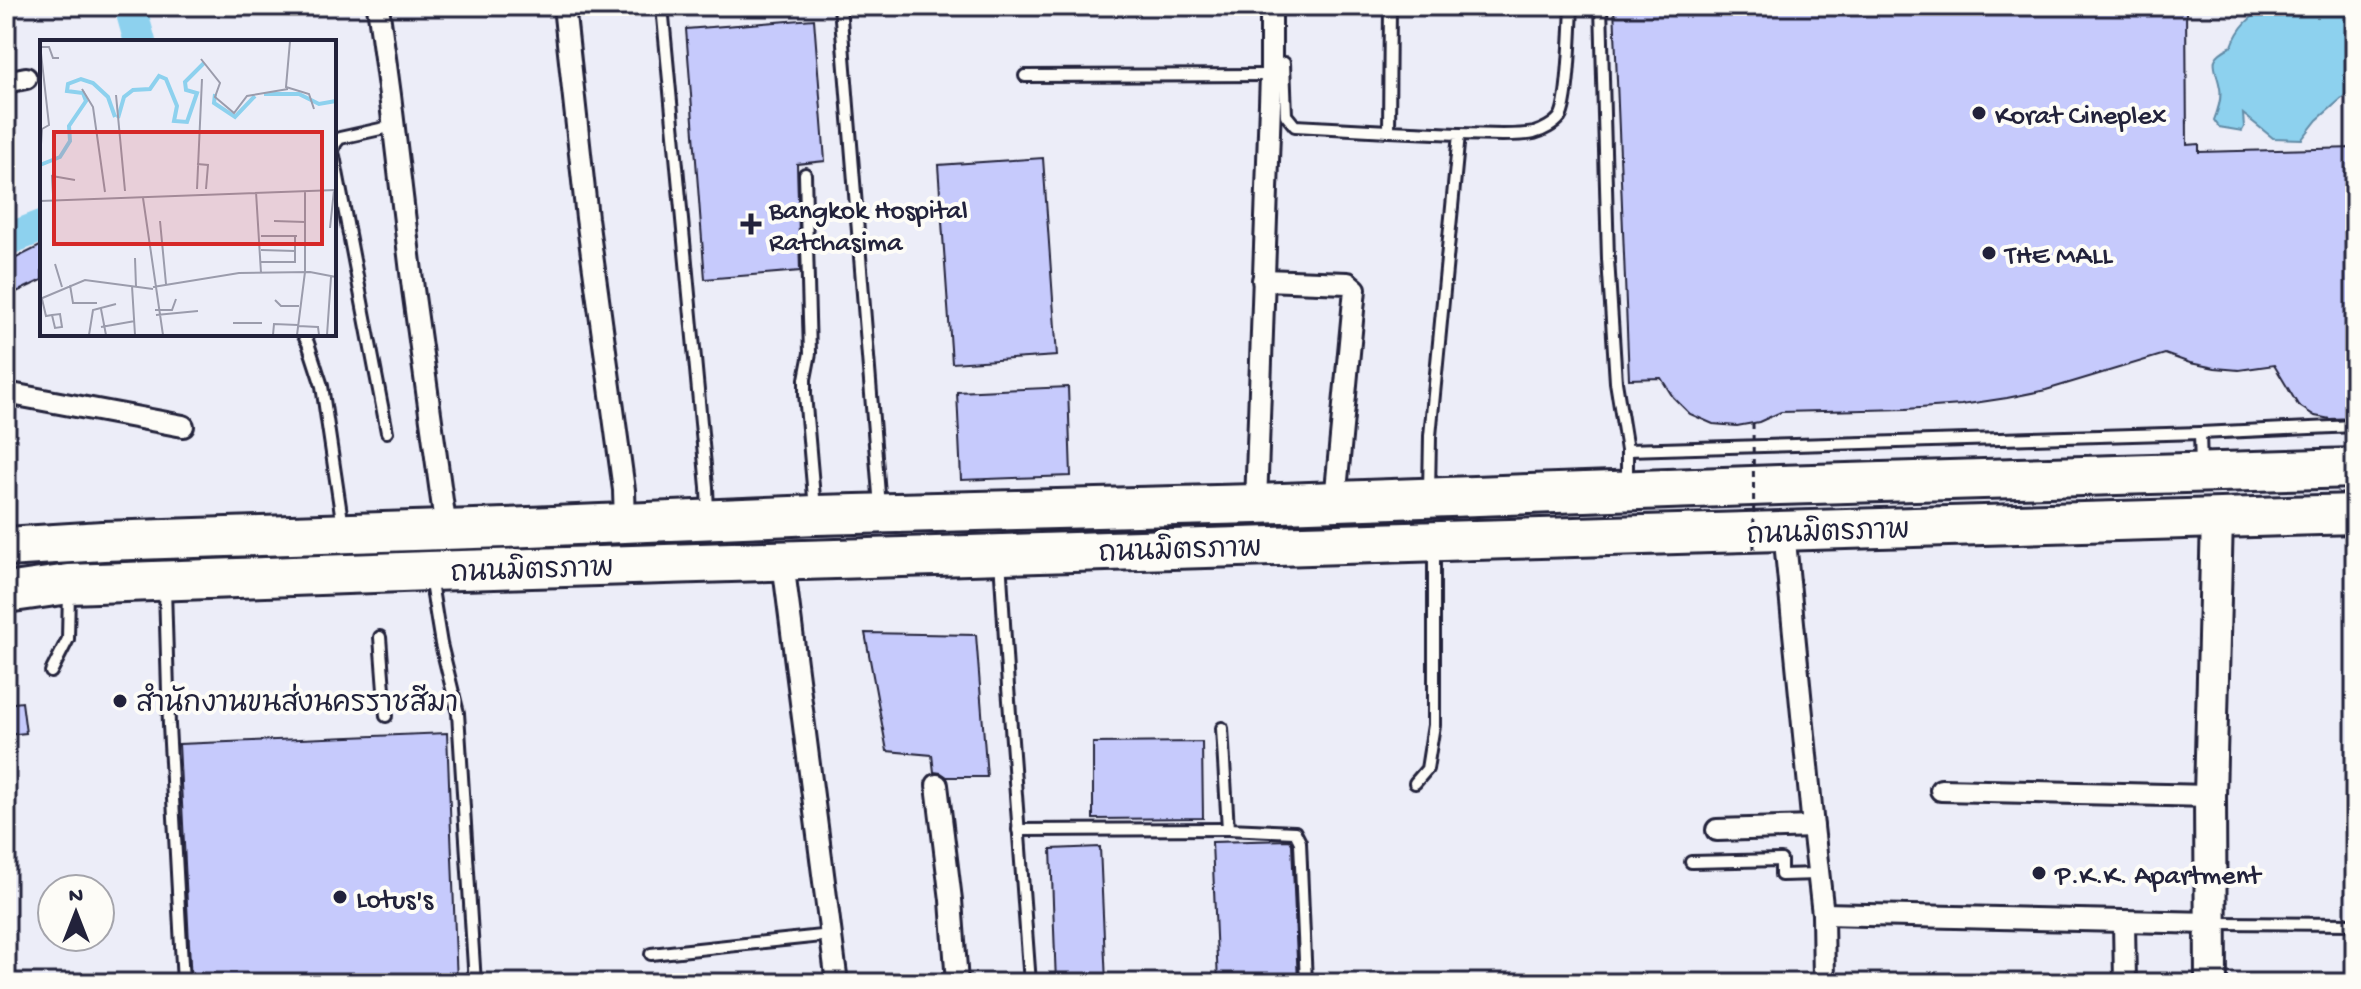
<svg xmlns="http://www.w3.org/2000/svg" width="2361" height="989" viewBox="0 0 2361 989" font-family="'Gochi Hand','Playpen Sans Thai',sans-serif">
<style>
.water{fill:#8dd1ee;stroke:#628ba6;stroke-width:2}
.lines{fill:none;stroke-linecap:round;stroke-linejoin:round}
.river{stroke:#8dd1ee;stroke-width:32}
.building{fill:#c6cafc;stroke:#22223b;stroke-width:2}
.lane-casing{stroke:#22223b;stroke-width:16}
.street-casing{stroke:#22223b;stroke-width:26}
.secondary-casing{stroke:#22223b;stroke-width:36}
.highway-casing{stroke:#22223b;stroke-width:44}
.lane{stroke:#fdfcf7;stroke-width:10}
.street{stroke:#fdfcf7;stroke-width:20}
.secondary{stroke:#fdfcf7;stroke-width:30}
.highway{stroke:#fdfcf7;stroke-width:38}
.path-bridge{stroke:#22223b;stroke-width:3;stroke-dasharray:6 6;stroke-linecap:butt}
.poi-dot{fill:#22223b;stroke:#fdfcf7;stroke-width:3}
.labels{text-anchor:middle;stroke-width:8;stroke-linejoin:round;paint-order:stroke}
.poi-label{font-size:28px;fill:#22223b;stroke:#fdfcf7;text-anchor:start}
.street-label{font-size:28px;fill:#22223b;stroke:#fdfcf7}
.inset-river{fill:none;stroke:#8dd1ee;stroke-width:4}
.inset-road{fill:none;stroke:#9b9cac;stroke-width:2}
.view{fill:#d62828;fill-opacity:0.15;stroke:#d62828;stroke-width:4}
.inset-edge{fill:none;stroke:#22223b;stroke-width:4}
</style>
<rect width="100%" height="100%" fill="#ecedf8"/>
<filter id="ink" filterUnits="userSpaceOnUse"><feTurbulence type="fractalNoise" baseFrequency=".0125" numOctaves="2"/><feDisplacementMap in="SourceGraphic" scale="16" xChannelSelector="R" yChannelSelector="G"/><feConvolveMatrix kernelMatrix="1 2 1 2 8 2 1 2 1" color-interpolation-filters="sRGB"/></filter>
<g filter="url(#ink)">
<!-- water -->
<path class="water" d="M2268,6H2355V83L2350,91L2317,120L2302,139L2273,138L2243,114L2244,127L2242,131L2219,127L2214,120C2218,110 2222,99 2220,88C2216,65 2205,59 2232,46C2239,26 2250,17 2268,6Z"/>
<g class="lines">
<!-- river -->
<g class="river">
<path d="M130,6L140,42"/>
<path d="M6,240L42,226"/>
</g>
</g>
<!-- building -->
<g class="building">
<path d="M1614,6H2186L2187,145L2199,144V152L2355,148V418L2330,419L2315,416L2298,405L2274,365L2239,370L2215,368L2190,363L2165,354L2046,390L2007,398L1961,405L1906,409L1781,412L1759,422L1737,426L1713,424L1690,414L1673,397L1661,378L1629,379Z"/>
<path d="M814,19L825,161L797,164L800,271L705,279L686,29Z"/>
<path d="M1043,158L1057,356L952,363L938,165Z"/>
<path d="M42,245V280L6,297V263Z"/>
<path d="M1068,387L1071,476L961,480L957,392Z"/>
<path d="M865,633L976,635L987,777H947L941,773L934,772L932,755L887,751Z"/>
<path d="M22,702L26,733L6,735V704Z"/>
<path d="M447,733L457,983H191L179,744Z"/>
<path d="M1202,742L1203,818L1093,819V743Z"/>
<path d="M1290,840L1292,844L1298,983H1218L1212,842Z"/>
<path d="M1100,847L1106,983H1056L1051,849Z"/>
</g>
<g class="lines">
<defs>
<g id="lane">
<path d="M662,6L707,487L708,513"/>
<path d="M840,6L880,507"/>
<path d="M1390,6L1389,131L1459,134L1430,436L1429,493"/>
<path d="M1601,6L1608,259L1616,382L1627,450V483"/>
<path d="M1284,63L1286,115L1295,126L1389,131"/>
<path d="M1025,76L1271,75"/>
<path d="M1459,134C1482,134 1512,137 1534,133C1542,131 1555,124 1560,117C1569,103 1571,26 1572,6"/>
<path d="M334,148L335,144L340,138L394,126"/>
<path d="M334,156L387,432"/>
<path d="M805,174L810,353L805,379V394L815,509"/>
<path d="M303,334L308,343L322,386L343,527"/>
<path d="M2200,433L2201,467"/>
<path d="M1627,450L2200,433L2355,426"/>
<path d="M1000,559L1008,687L1030,983"/>
<path d="M430,577L441,644L458,713L475,983"/>
<path d="M165,589L169,725L183,983"/>
<path d="M380,637L386,716"/>
<path d="M51,672L68,639L69,590"/>
<path d="M1222,728L1228,829L1295,832L1300,842L1306,983"/>
<path d="M1415,783L1427,769L1434,725V546"/>
<path d="M1018,830L1228,829"/>
<path d="M1691,862L1781,860V875L1818,874"/>
<path d="M2213,923L2355,924"/>
<path d="M651,954L831,935"/>
</g>
<g id="street">
<path d="M378,6L390,95L413,289L446,530"/>
<path d="M564,6L587,218L624,490L625,522"/>
<path d="M6,82L26,78"/>
<path d="M1263,280L1348,283L1355,289L1335,501"/>
<path d="M6,393L183,426"/>
<path d="M1256,504L1271,75V6"/>
<path d="M1784,531L1813,827L1823,914L1824,983"/>
<path d="M783,562L837,983"/>
<path d="M937,785L951,900L957,983"/>
<path d="M1941,790L2210,796"/>
<path d="M1717,830L1813,827"/>
<path d="M1823,914L2211,923"/>
<path d="M2124,922L2125,983"/>
</g>
<path id="secondary" d="M2211,983L2210,796L2217,518"/>
<g id="highway">
<path d="M6,547L103,541L505,528L816,515L1256,504L1779,485L2355,468"/>
<path d="M6,593L69,584L429,571L2355,514"/>
</g>
</defs>
<!-- lane casing -->
<use href="#lane" class="lane-casing"/>
<!-- street casing -->
<use href="#street" class="street-casing"/>
<!-- secondary casing -->
<use href="#secondary" class="secondary-casing"/>
<!-- highway casing -->
<use href="#highway" class="highway-casing"/>
<!-- lane -->
<use href="#lane" class="lane"/>
<!-- street -->
<use href="#street" class="street"/>
<!-- secondary -->
<use href="#secondary" class="secondary"/>
<!-- highway -->
<use href="#highway" class="highway"/>
<!-- path-bridge -->
<path class="path-bridge" d="M1753,423L1754,550"/>
</g>
</g>
<!-- markers -->
<g class="poi-dot">
<circle cx="1979" cy="113" r="8"/>
<path d="M747 212h8v8h8v8h-8v8h-8v-8h-8v-8h8z"/>
<circle cx="1989" cy="253" r="8"/>
<circle cx="120" cy="701" r="8"/>
<circle cx="2039" cy="873" r="8"/>
<circle cx="340" cy="897" r="8"/>
</g>
<g class="labels">
<!-- poi labels -->
<g class="poi-label">
<text x="1995" y="123">Korat Cineplex</text>
<text x="769" y="218">Bangkok Hospital<tspan x="769" dy="32">Ratchasima</tspan></text>
<text x="2005" y="263">THE MALL</text>
<text x="136" y="711">สำนักงานขนส่งนครราชสีมา</text>
<text x="2055" y="883">P.K.K. Apartment</text>
<text x="356" y="907">Lotus's</text>
</g>
<!-- street labels -->
<g class="street-label">
<text transform="translate(1828 530) rotate(-2)" y="10">ถนนมิตรภาพ</text>
<text transform="translate(1180 548) rotate(-2)" y="10">ถนนมิตรภาพ</text>
<text transform="translate(532 568) rotate(-2)" y="10">ถนนมิตรภาพ</text>
</g>
</g>
<!-- overview -->
<g transform="translate(40 40)">
<rect width="296" height="296" fill="#ecedf8"/>
<path class="inset-river" d="M175,54L174,63L195,77L215,56M224,54H259L279,64L296,61M78,78L84,57L93,50L110,49L119,36L126,39L137,66L134,81L147,82L157,53L146,50L145,42L164,23M0,125L20,117L30,101L29,86L46,61L43,53L27,51L28,44L41,39L53,43L68,57L75,77"/>
<path class="inset-road" d="M250,1L246,47L269,54L274,69M0,4L9,85L2,89L0,120M0,7H9L13,18H19M161,19L180,43L175,57L194,73L207,56L248,49M42,49L53,67L65,152M76,55L85,151M157,124L168,125L166,149M157,149L162,39M216,152L221,233M13,154L12,136L35,140M103,158L123,295M0,161L296,150M120,181L126,244M234,181L265,182M290,188L294,150M221,196H257M221,210L255,211M95,218L96,247M221,222H255V196M15,224L22,247M30,245L33,263H57M92,246L95,295M113,247L199,233L270,232L296,237M0,259L45,240L113,249M2,259L6,276L12,275L20,274L22,287L15,288L12,275M235,260L241,266H259M61,269L66,295M115,270H132L136,259M116,275L158,271M193,283H222M258,286L278,287L279,295M61,287L95,281M49,295L53,270L76,264M233,295L234,284L258,285M257,295L265,232V152M287,295L291,237"/>
<path class="view" d="M14,92H282V204H14Z"/>
<rect width="296" height="296" class="inset-edge"/>
</g>
<!-- margin -->
<rect width="2361" height="989" fill="none" stroke="#fdfcf7" stroke-width="32"/>
<rect x="16" y="16" width="2329" height="957" fill="none" stroke="#22223b" stroke-width="3" filter="url(#ink)"/>
<!-- north arrow -->
<g transform="translate(76 913)"><circle r="38" fill="#fdfcf7" stroke="#a5a5ac" stroke-width="2"/>
<path d="M0-6L14 30L0 20L-14 30Z" fill="#22223b"/>
<text y="-12" font-size="22" font-weight="bold" text-anchor="middle" fill="#22223b">N</text>
</g>
</svg>
